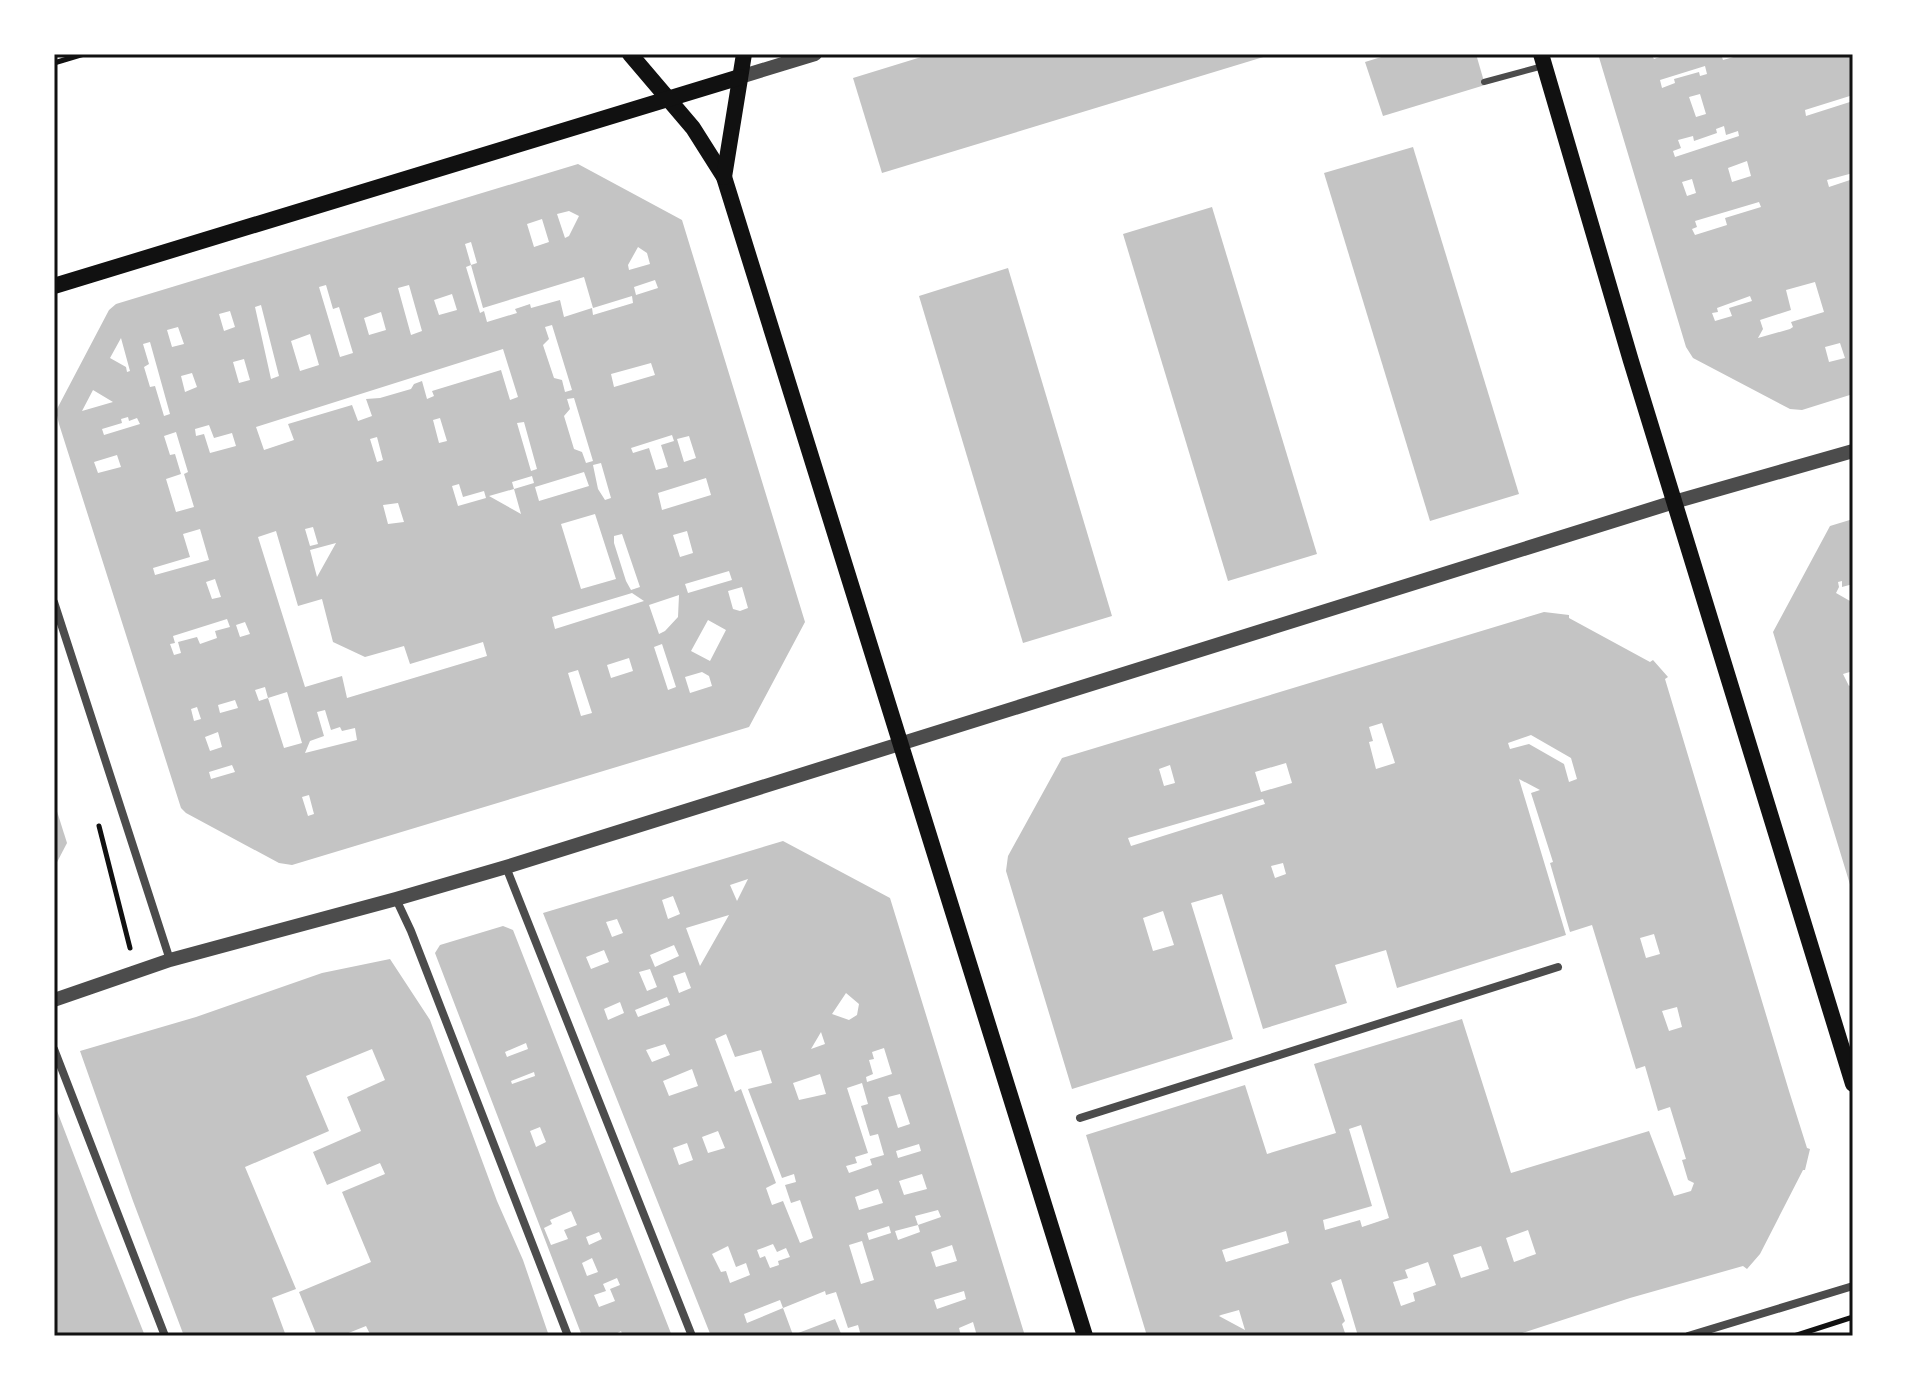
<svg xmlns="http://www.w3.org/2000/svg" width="1907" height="1390" viewBox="0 0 1907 1390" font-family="'Public Sans',sans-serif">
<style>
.building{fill:#c4c4c4;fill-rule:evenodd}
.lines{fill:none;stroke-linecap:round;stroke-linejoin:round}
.path{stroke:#111;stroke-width:5}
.service{stroke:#4c4c4c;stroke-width:6}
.minor{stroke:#4c4c4c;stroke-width:8}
.tertiary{stroke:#4c4c4c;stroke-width:14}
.secondary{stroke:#111;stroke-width:16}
.neatline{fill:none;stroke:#111;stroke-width:3}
</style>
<rect width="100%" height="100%" fill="#fff"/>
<!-- building -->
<g class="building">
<path d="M931,54H1270V55L882,173L853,78Z"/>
<path d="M1391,54H1476L1485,85L1383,116L1365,62Z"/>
<path d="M1598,54H1651L1654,59L1668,54H1721L1723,60L1744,54H1853V95L1805,110L1806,116L1853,101V173L1827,180L1829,187L1853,179V394L1802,410L1790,409L1693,358L1686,347ZM1705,66L1707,74L1700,76L1699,72L1674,79L1675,83L1662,88L1660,80ZM1700,94L1706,114L1696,117L1689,97ZM1724,126L1726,135L1738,131L1739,136L1675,157L1673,151L1681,148L1678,140L1693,136L1694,141L1717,133L1716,129ZM1747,161L1751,176L1732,182L1728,168ZM1692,179L1696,193L1687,196L1682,182ZM1759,202L1761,207L1725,218L1727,225L1695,235L1692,229L1697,227L1695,221ZM1815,282L1824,312L1791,322L1793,327L1790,329L1758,338L1763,329L1760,320L1791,310L1786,290ZM1750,296L1752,301L1729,308L1732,316L1715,321L1712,313L1718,312L1717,308ZM1840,343L1845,358L1829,362L1825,347Z"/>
<path d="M1413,147L1519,494L1430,521L1324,173Z"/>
<path d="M578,164L682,220L805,622L749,727L292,865L279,863L186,813L181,808L59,424L56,411L58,407L109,310L116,304ZM569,211L579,216L569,236L565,238L557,214ZM542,219L549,242L534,247L527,224ZM471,242L477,263L471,265L483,308L584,277L593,308L632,296L633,303L593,315L592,308L564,317L560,300L531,308L530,304L515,309L517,313L487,322L484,311L480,313L466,267L471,265L465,244ZM638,247L647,253L650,264L629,270L628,265ZM655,280L658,288L636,295L634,287ZM326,285L333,309L339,307L353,353L340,357L319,287ZM409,285L422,331L411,335L398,288ZM452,294L457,310L439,315L434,300ZM261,305L279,376L271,379L255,307ZM230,311L235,327L224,331L219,314ZM381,312L386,330L369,335L364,318ZM552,325L572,390L565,392L562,380L554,378L543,345L549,339L545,327ZM178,327L184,344L172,347L167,330ZM310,334L319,365L300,371L291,341ZM121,338L130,371L127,372L126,367L110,358ZM150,342L170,414L164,416L155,386L150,387L144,367L149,364L143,344ZM503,349L518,397L510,400L501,370L432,391L434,396L427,399L422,381L414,384L411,389L380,398L366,399L372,416L358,421L352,405L288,424L294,440L264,450L256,427ZM244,359L250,380L239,383L233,362ZM651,363L655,375L614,387L611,374ZM192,373L197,387L185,392L181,376ZM93,390L113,402L82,411ZM574,398L593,461L586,463L582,452L574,449L564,416L570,409L567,399ZM128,417L129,421L137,418L140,424L104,435L102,429L122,423L121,419ZM440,418L447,441L439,443L433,420ZM524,422L537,469L531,471L517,423ZM209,425L214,438L232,433L236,446L210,453L204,434L196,436L195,429ZM176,432L188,472L184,474L194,507L176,512L166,479L181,474L175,454L170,455L164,436ZM672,435L674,441L661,445L668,467L656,470L649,448L633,453L631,448ZM689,436L696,458L684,462L677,439ZM377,437L383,460L377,462L370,439ZM117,455L121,467L98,473L94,462ZM601,463L611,498L605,500L598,489L593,465ZM584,472L589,486L539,501L535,487ZM532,476L534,483L514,489L521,514L489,496L514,489L512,482ZM706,478L711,495L662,510L658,493ZM459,484L463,497L484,491L486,498L458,506L452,486ZM398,503L404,522L388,524L383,505ZM595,514L616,579L581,589L561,524ZM313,527L318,544L310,546L305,529ZM200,529L209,560L155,575L153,568L190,557L183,534ZM276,531L298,606L322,599L333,642L365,657L404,646L410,664L483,642L487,656L347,698L342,676L305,687L258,537ZM687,531L693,553L680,557L673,535ZM622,534L640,587L631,590L626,581L614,543V536ZM336,543L317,577L310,550ZM729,571L732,580L688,593L685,584ZM215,579L221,597L212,599L206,582ZM742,587L748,608L740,611L733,609L728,591ZM632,593L644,601L555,629L552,617ZM679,595L678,617L665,631L659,634L649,605ZM227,619L230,627L215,631L217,638L200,644L197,637L178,642L181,653L174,655L170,644L175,643L173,636ZM708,620L726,630L710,661L691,651ZM245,622L250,634L240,637L236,625ZM662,644L676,687L668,690L654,647ZM629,658L633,671L611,678L607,665ZM578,670L592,713L581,716L568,673ZM702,672L709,676L712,686L690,693L685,677ZM265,687L268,698L287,692L302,743L284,748L268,698L259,701L255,690ZM235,700L238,708L220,713L218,705ZM197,707L201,719L194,721L191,709ZM325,710L331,730L340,727L342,731L355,728L357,740L305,753L310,741L324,736L317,712ZM218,732L222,747L210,751L205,737ZM232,765L235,772L211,779L209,772ZM309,795L314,814L308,816L302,797Z"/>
<path d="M1212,207L1317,554L1228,581L1123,234Z"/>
<path d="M1008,268L1112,616L1023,643L919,296Z"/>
<path d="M1853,519V584L1842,587V581L1838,582L1839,587L1836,593L1850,601L1853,595V671L1843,674L1849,686L1853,684L1852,891L1773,632L1830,526Z"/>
<path d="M1544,612L1569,615V618L1650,662L1653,660L1668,677L1665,679L1789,1091L1807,1148L1810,1149L1805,1170H1803L1760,1254L1747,1269L1743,1266L1630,1298L1513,1336H1358L1341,1279L1331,1283L1345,1321L1342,1324L1346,1336H1147L1086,1135L1245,1085L1267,1154L1336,1133L1314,1064L1462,1019L1511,1173L1649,1131L1674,1196L1691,1191L1694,1183L1688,1180L1682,1160L1686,1159L1670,1107L1658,1111L1645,1066L1636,1069L1592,925L1570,932L1550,863L1553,862L1531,793L1540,790L1519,779L1566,935L1397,988L1386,950L1335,965L1347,1003L1263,1029L1222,894L1191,903L1233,1039L1072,1089L1006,871L1008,856L1062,758ZM1382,723L1395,763L1376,769L1369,742L1373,741L1369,727ZM1531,735L1571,758L1577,779L1569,782L1564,764L1529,744L1510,749L1508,743ZM1286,763L1292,783L1261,792L1255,772ZM1170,765L1175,783L1164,786L1159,769ZM1263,799L1265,804L1131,846L1128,838ZM1283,863L1286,874L1275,878L1271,866ZM1163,911L1174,945L1153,951L1143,918ZM1654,934L1660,954L1646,958L1640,938ZM1677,1007L1682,1027L1669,1031L1662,1011ZM1361,1125L1389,1218L1362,1227L1360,1220L1325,1230L1323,1220L1372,1206L1349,1129ZM1528,1230L1536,1254L1514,1262L1506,1238ZM1286,1231L1289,1243L1226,1262L1222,1250ZM1481,1246L1489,1269L1461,1278L1453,1255ZM1428,1262L1436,1285L1413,1293L1415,1301L1401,1306L1393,1282L1408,1278L1405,1270ZM1239,1310L1245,1330L1219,1316L1221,1315Z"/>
<path d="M55,805L67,843L54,868V806Z"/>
<path d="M783,841L890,898L1025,1336H977L973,1322L959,1328L961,1336H861L858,1325L848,1328L836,1292L826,1295L825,1291L783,1308L793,1335L835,1319L842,1336H711L543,913ZM748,879L737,901L730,885ZM673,896L680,914L668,919L662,900ZM729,915L700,966L686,928ZM617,919L623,933L612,937L606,922ZM674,945L679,956L655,967L650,955ZM604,950L609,962L591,969L586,957ZM650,969L657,987L647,991L639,972ZM685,972L691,988L679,993L673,976ZM846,993L859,1004L857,1015L849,1020L832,1014ZM667,997L670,1005L638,1017L635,1010ZM620,1002L624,1013L608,1020L604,1009ZM821,1032L825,1044L811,1049ZM726,1034L735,1057L761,1050L772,1083L748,1089L782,1178L794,1174L796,1182L785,1185L791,1203L800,1200L813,1238L800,1243L783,1201L772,1205L766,1188L776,1183L741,1089L735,1092L715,1039ZM665,1044L670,1055L652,1062L646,1050ZM884,1048L892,1074L867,1082L866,1077L873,1074L869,1060L874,1059L872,1052ZM692,1069L698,1086L669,1096L663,1081ZM820,1074L826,1094L799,1100L793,1083ZM862,1083L868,1104L861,1106L870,1136L878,1134L884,1155L870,1159L872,1165L849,1173L846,1166L857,1163L855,1157L868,1153L847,1088ZM900,1094L910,1124L898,1128L888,1097ZM718,1131L725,1148L708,1153L702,1137ZM687,1143L693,1160L679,1165L673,1148ZM919,1144L921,1151L898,1158L896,1151ZM922,1174L927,1189L904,1195L899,1181ZM878,1189L883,1203L859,1210L855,1197ZM938,1210L941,1217L918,1225L920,1232L898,1240L895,1231L918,1225L915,1216ZM889,1226L891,1233L869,1240L867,1233ZM862,1241L874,1280L861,1284L849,1245ZM773,1244L777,1252L786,1248L790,1257L778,1261L779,1265L770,1268L765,1256L760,1258L757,1250ZM952,1245L957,1261L936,1267L931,1252ZM728,1246L736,1267L746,1263L750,1275L730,1283L726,1271L721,1272L712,1254ZM964,1291L966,1299L937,1309L934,1300ZM780,1300L783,1308L747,1323L744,1314Z"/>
<path d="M503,926L513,930L672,1336H623L621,1331L612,1336H582L435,953L440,945ZM526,1043L528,1049L507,1057L505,1052ZM534,1072L535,1076L512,1084L511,1081ZM540,1127L546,1142L536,1147L530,1131ZM571,1211L577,1225L564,1230L568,1239L551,1245L544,1228L552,1224L550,1220ZM599,1232L602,1239L589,1245L586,1237ZM592,1258L598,1272L587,1276L582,1263ZM617,1278L620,1285L610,1289L615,1301L599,1307L594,1295L606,1291L603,1284Z"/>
<path d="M390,959L430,1020L497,1201L523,1260L549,1336H371L366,1326L341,1336H317L299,1292L371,1262L342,1192L385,1174L380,1163L327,1185L313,1152L361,1131L347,1097L385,1080L372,1049L306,1076L329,1131L245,1167L296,1289L272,1298L286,1336H184L133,1201L80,1051L196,1017L322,973Z"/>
<path d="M54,1103L98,1218L145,1336H54Z"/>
</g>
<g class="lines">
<!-- path -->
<g class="path">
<path d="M54,63L84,54"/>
<path d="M99,826L130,948"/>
<path d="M1794,1336L1853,1317"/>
</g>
<!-- service -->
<path class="service" d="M1484,82L1543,66"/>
<!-- minor -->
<g class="minor">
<path d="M54,602L170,960"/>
<path d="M506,867L692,1336"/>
<path d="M396,899L411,931L568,1336"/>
<path d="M54,1049L165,1336"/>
<path d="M1080,1118L1558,967"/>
<path d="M1688,1336L1853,1286"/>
</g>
<!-- tertiary -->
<g class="tertiary">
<path d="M740,77L815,54"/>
<path d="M54,1000L170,960L396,899L506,867L1674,502L1853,451"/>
</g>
<!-- secondary -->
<g class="secondary">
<path d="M630,54L693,128L724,177L1085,1336"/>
<path d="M1541,54L1631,361L1853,1084"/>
<path d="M724,177L744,54"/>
<path d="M54,286L740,77"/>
</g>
</g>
<!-- border -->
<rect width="1907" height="1390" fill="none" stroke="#ffffff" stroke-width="112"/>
<rect x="56" y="56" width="1795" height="1278" class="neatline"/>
</svg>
